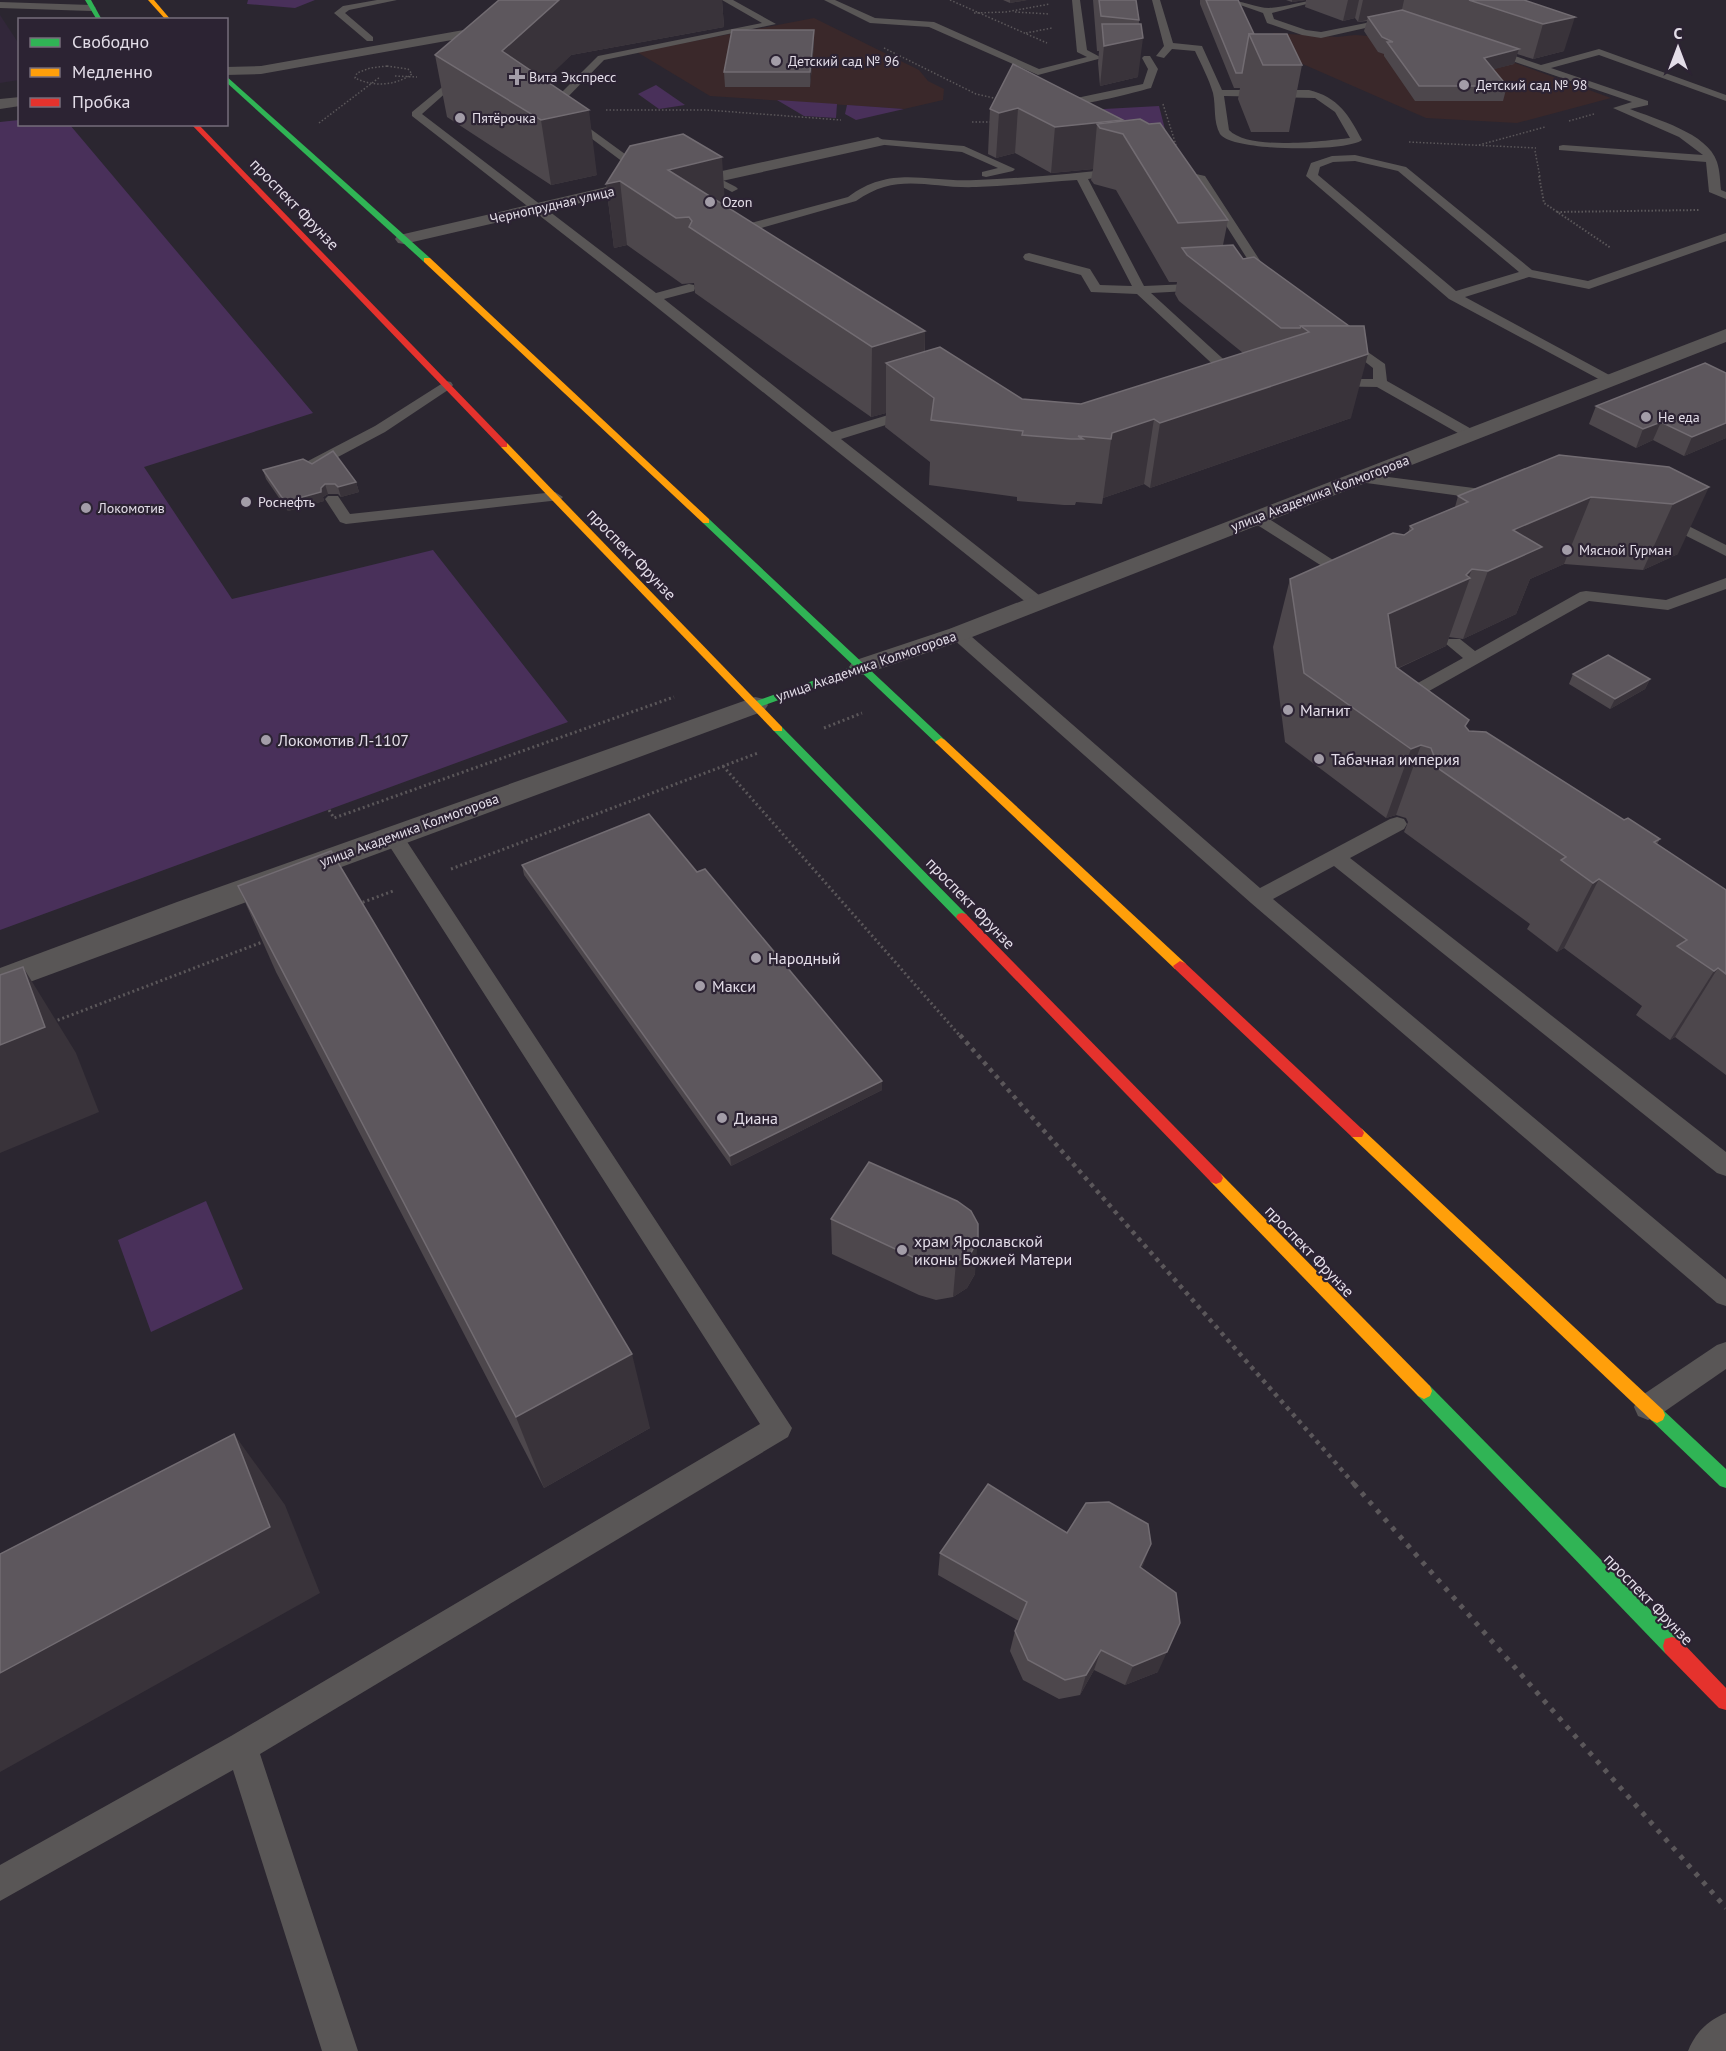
<svg xmlns="http://www.w3.org/2000/svg" width="1726" height="2051" viewBox="0 0 1726 2051" font-family="'PT Sans',sans-serif">
<style>
.built{fill:#32273a}
.education{fill:#3a282a}
.green{fill:#49305a}
.lines{fill:none;stroke-linecap:round;stroke-linejoin:round}
.path-far4{stroke:#5b575a;stroke-width:1.5;stroke-dasharray:1.5 2;stroke-linecap:butt}
.path-far3{stroke:#5b575a;stroke-width:2;stroke-dasharray:1.5 2;stroke-linecap:butt}
.path-far2{stroke:#5b575a;stroke-width:3;stroke-dasharray:2 3;stroke-linecap:butt}
.path-far1{stroke:#5b575a;stroke-width:4.5;stroke-dasharray:4 5;stroke-linecap:butt}
.path{stroke:#5b575a;stroke-width:5;stroke-dasharray:4.5 7;stroke-linecap:butt}
.lane{fill:#595656;fill-rule:evenodd}
.street{fill:#595656;fill-rule:evenodd}
.fast{fill:#30b455;fill-rule:evenodd}
.slow{fill:#ff9f0a;fill-rule:evenodd}
.jam{fill:#e5322d;fill-rule:evenodd}
.wall{fill:#4d474c}
.shaded-wall{fill:#39333a}
.building{fill:#5d575d;stroke:#726c72;stroke-width:1.5}
.poi-dot{fill:#a39da8;stroke:#2c2333;stroke-width:2}
.labels{text-anchor:middle;stroke-width:4.5;stroke-linejoin:round;paint-order:stroke}
.far-poi-label{font-size:14px;fill:#e3dde8;stroke:#2c2333;text-anchor:start}
.far-street-label{font-size:14px;fill:#e3dde8;stroke:#2c2333}
.street-label{font-size:16px;fill:#e3dde8;stroke:#2c2333}
.poi-label{font-size:16px;fill:#e3dde8;stroke:#2c2333;text-anchor:start}
</style>
<rect width="100%" height="100%" fill="#2b2630"/>
<!-- built -->
<path class="built" d="M0,15L19,44V80L0,83Z"/>
<!-- education -->
<g class="education">
<path d="M814,18L919,70L928,81L944,89L943,100L904,109L710,96L637,52Z"/>
<path d="M1273,33L1337,37L1355,35L1458,42L1611,98L1517,123L1426,118L1273,51Z"/>
</g>
<!-- green -->
<g class="green">
<path d="M248,0H315L295,8L247,4Z"/>
<path d="M656,85L685,105L659,109L638,94Z"/>
<path d="M777,100L837,104L836,118L804,116Z"/>
<path d="M847,105H848L904,109L856,120L845,114Z"/>
<path d="M1159,106L1168,141L1086,110Z"/>
<path d="M19,120L20,124L70,125L313,413L144,467L232,599L433,550L568,722L0,930V122Z"/>
<path d="M206,1201L243,1289L151,1332L118,1240Z"/>
</g>
<g class="lines">
<!-- path-far4 -->
<g class="path-far4">
<path d="M950,0L1047,43"/>
<path d="M1015,12L1050,14"/>
<path d="M974,13L1006,12L1050,4"/>
<path d="M1026,33L1052,28"/>
<path d="M884,48L976,94L998,99"/>
<path d="M387,66L408,69L412,74C395,86 373,87 355,78L357,73L370,68Z"/>
<path d="M395,76L417,77"/>
<path d="M1163,104L1176,145"/>
<path d="M606,110H707L841,120"/>
<path d="M1569,121L1594,114"/>
<path d="M972,122H994"/>
<path d="M319,123L380,77"/>
<path d="M1409,142L1536,148"/>
<path d="M1479,145L1545,127"/>
<path d="M1535,151L1540,177"/>
</g>
<!-- path-far3 -->
<g class="path-far3">
<path d="M1539,176L1544,203L1611,248"/>
<path d="M1557,212L1699,210"/>
</g>
<!-- path-far2 -->
<g class="path-far2">
<path d="M824,728L862,713"/>
<path d="M723,766L961,1037"/>
<path d="M329,810L334,818L674,697"/>
<path d="M451,869L758,753"/>
<path d="M358,904L393,891"/>
<path d="M53,1022L265,941"/>
</g>
<!-- path-far1 -->
<path class="path-far1" d="M960,1035L1355,1485"/>
<!-- path -->
<path class="path" d="M1354,1484L1726,1908"/>
<!-- lane -->
<g class="lane">
<path d="M377,0H397L349,10L345,13L373,37V41H367L334,13L343,6Z"/>
<path d="M722,0H733L776,24L604,60L559,106L651,173V177H643L548,106L598,56L762,23Z"/>
<path d="M824,0H835L875,18L934,22L1039,69L1087,57L1077,52L1072,0H1080L1087,50L1102,58L1038,75L929,27L870,23Z"/>
<path d="M1152,0H1160L1173,43L1202,46L1222,90H1309C1338,97 1349,115 1362,140C1347,152 1232,152 1220,134C1213,122 1216,106 1213,93C1209,79 1201,64 1195,51L1172,49L1164,58L1156,56L1164,46ZM1224,96L1315,98L1335,112L1350,138C1323,141 1249,151 1229,130Z"/>
<path d="M1226,0C1241,0 1257,8 1269,8C1287,7 1304,0 1322,0L1272,13L1274,19L1306,30L1321,32L1396,17L1401,20L1321,38L1302,35L1267,23L1263,13Z"/>
<path d="M0,2L91,5L96,8L91,11L0,8Z"/>
<path d="M1486,46L1541,65L1599,49L1726,95V101L1599,55L1551,68L1648,101V105L1630,109C1655,119 1708,133 1717,162C1720,171 1720,181 1721,190L1726,192V199L1709,192L1706,162L1559,150V146L1563,145L1703,155L1679,137L1613,108L1632,102L1483,51V47Z"/>
<path d="M1144,56H1150L1158,69L1151,88C1131,93 1061,113 1047,103L1052,100H1067L1143,84L1148,69L1142,58Z"/>
<path d="M464,69L467,70V74L422,114L656,293L689,284L694,285L695,288L694,291L664,299L832,432L908,409H918L920,412L918,415L841,439L1044,599L1046,603L1044,607H1032L649,301L412,116V112Z"/>
<path d="M878,139L964,146L1015,169L1013,171L986,177L982,176V172L998,168L962,152L874,144V140Z"/>
<path d="M1355,155L1406,167L1532,270L1588,281L1726,233V241L1589,289L1529,277L1465,297L1613,377L1615,380L1608,384L1449,299L1306,176L1311,163L1332,156ZM1355,161L1398,171L1519,272L1456,291L1318,175L1320,167L1333,162Z"/>
<path d="M1122,168L1128,171L1126,173L1088,179L1144,286L1211,283L1213,286L1207,290L1151,293L1244,378L1246,381L1244,384H1234L1137,294L1091,292L1081,275L1025,260L1023,257L1025,254L1029,253L1090,269L1100,285L1132,286L1077,180C1044,182 1010,186 976,187C930,189 898,171 856,201L744,233L735,243H727L725,240L736,227L848,197C892,164 927,183 976,180C1025,178 1074,174 1122,168Z"/>
<path d="M1169,168L1205,176L1274,282L1272,285H1264L1197,180L1165,173L1163,171Z"/>
<path d="M713,175L736,187L738,189L732,192L709,180L707,178Z"/>
<path d="M1342,334L1385,364L1387,381L1475,431L1477,434L1475,437H1465L1377,387L1324,386L1322,383L1329,379H1373V368L1335,338Z"/>
<path d="M446,381L451,382L453,385L451,388L385,432L321,466L319,469L314,471L306,466L308,461L375,426Z"/>
<path d="M1357,473L1497,491L1505,496L1497,501L1352,481L1349,478Z"/>
<path d="M555,492L563,497L560,500L346,524L340,522L325,499L328,496H338L350,514Z"/>
<path d="M1661,512L1726,545V556L1655,520L1653,517Z"/>
<path d="M1257,513L1263,515L1361,578L1359,582H1347L1251,521L1249,518Z"/>
<path d="M1726,578V589L1668,610L1589,601L1422,695L1424,713L1421,717H1409C1404,710 1402,696 1407,689L1463,658L1445,643L1448,639H1460L1475,651L1580,592L1586,591L1666,600Z"/>
<path d="M958,629L964,630L1260,888L1390,819L1397,817L1404,819L1407,824L1404,829L1350,858L1726,1152V1176L1717,1173L1334,866L1273,899L1726,1279V1306L1717,1303L1251,903L952,638L949,634L952,630Z"/>
<path d="M393,829L400,831L792,1428L788,1437L260,1754L358,2051H322L233,1770L0,1901V1865L231,1736L760,1424L383,836L386,831Z"/>
<path d="M1726,1342V1369L1658,1416L1648,1420L1638,1416L1634,1407L1638,1398L1717,1345Z"/>
<path d="M1726,2013V2051H1688C1695,2033 1708,2020 1726,2013Z"/>
</g>
<!-- street -->
<g class="street">
<path d="M503,23L510,27L508,30L261,74L226,75V67L261,66Z"/>
<path d="M20,97V106L0,109V99Z"/>
<path d="M878,137L886,142L884,145L713,183L654,186L404,244L398,243L395,239L398,235L404,234L654,176L713,173Z"/>
<path d="M1726,329V342L967,639L862,675L853,673L849,667L853,661L949,629Z"/>
<path d="M755,697L764,699L768,705L764,711L0,993V968L177,902Z"/>
</g>
<!-- fast -->
<g class="fast">
<path d="M85,0H91L102,20H97Z"/>
<path d="M226,76L430,258V262H424L226,82Z"/>
<path d="M703,519H709L945,740V744H937L860,671L759,707H751V703L854,666L703,523Z"/>
<path d="M778,726L782,727L966,914L968,917L966,920H958L774,731L772,729Z"/>
<path d="M1424,1383L1430,1386L1679,1639L1681,1646L1679,1653L1672,1655L1665,1653L1418,1396L1416,1391L1418,1386Z"/>
<path d="M1657,1407L1663,1410L1726,1469V1488L1720,1486L1651,1420L1649,1415L1651,1410Z"/>
</g>
<!-- slow -->
<g class="slow">
<path d="M148,0H154L171,20H166Z"/>
<path d="M424,258H430L709,519V523H703L424,262Z"/>
<path d="M501,443H507L782,727V731H774L501,447Z"/>
<path d="M941,738L945,740L1185,963L1187,966L1185,969H1175L937,744L935,742Z"/>
<path d="M1357,1127L1362,1129L1663,1410L1665,1415L1663,1420L1657,1423L1651,1420L1352,1137L1350,1133L1352,1129Z"/>
<path d="M1216,1172L1221,1174L1430,1386L1432,1391L1430,1396L1424,1399L1418,1396L1211,1182L1209,1178L1211,1174Z"/>
</g>
<!-- jam -->
<g class="jam">
<path d="M191,124H198L507,443V447H501Z"/>
<path d="M962,913L966,914L1221,1174L1223,1178L1221,1182L1216,1184L1211,1182L958,920L956,917L958,914Z"/>
<path d="M1180,961L1185,963L1362,1129L1364,1133L1362,1137H1352L1175,969L1173,966Z"/>
<path d="M1672,1637L1679,1639L1726,1688V1710L1719,1708L1665,1653L1663,1646L1665,1639Z"/>
</g>
</g>
<!-- wall -->
<g class="wall">
<path d="M499,0H722L724,27L571,55L545,80L597,175L551,185L447,117L435,55Z"/>
<path d="M1003,0H1027L1010,3Z"/>
<path d="M1093,0H1136L1139,20L1138,77L1100,86L1098,63L1099,51H1097Z"/>
<path d="M1200,0H1238L1254,34L1302,65L1289,132H1251L1238,99L1240,88H1234L1200,4Z"/>
<path d="M1286,0H1524L1564,51L1533,59L1517,54L1514,64L1493,69L1507,86L1503,101H1415L1384,56V54L1378,52L1364,31L1367,21L1358,22L1355,18L1343,21L1305,7L1306,0L1292,2Z"/>
<path d="M814,30V44L810,87H725L724,72Z"/>
<path d="M1013,64L1123,120L1228,220L1223,245L1243,259L1349,326L1351,418L1150,488L1144,484L1103,498L1102,504L1076,502L1075,505H1064L1017,501V497L929,485L930,462L885,427L886,413L871,417L695,293L694,283L682,284L627,245L614,248L606,184L630,146L925,331V352L1022,399L1081,404L1243,353L1179,301L1175,294L1177,282H1169L1116,190L1094,184L1091,180L1093,169L1051,173L1015,153L996,158L988,154L990,109Z"/>
<path d="M1726,373V438L1684,456L1653,440L1636,448L1589,424L1596,406Z"/>
<path d="M312,464L356,482L359,492L341,497L338,494H328L323,497L324,501L288,511L266,479L263,470Z"/>
<path d="M1669,467L1678,554L1643,570L1564,564L1530,579L1516,614L1463,639L1449,637L1446,646L1397,669L1466,727L1469,731L1624,820L1660,839L1657,844L1726,890V1075L1675,1037L1670,1040L1636,1015L1642,1006L1564,948L1557,952L1527,929L1530,924L1404,832L1408,822L1406,818L1396,815L1386,818L1285,742L1273,647L1290,579L1404,535L1408,533L1410,526L1455,507L1458,496Z"/>
<path d="M1573,674L1650,679L1645,689L1610,709L1569,684Z"/>
<path d="M522,865L882,1081V1090L731,1166L524,875Z"/>
<path d="M238,886L650,1428L544,1488L276,972Z"/>
<path d="M869,1162L975,1274L967,1288L953,1297L936,1300L919,1295L832,1254L831,1219Z"/>
<path d="M1067,1533L1142,1568L1158,1672L1125,1685L1094,1670L1080,1695L1059,1699L1023,1680L1010,1651L1015,1631L1019,1621L938,1575L940,1553Z"/>
</g>
<!-- shaded-wall -->
<g class="shaded-wall">
<path d="M558,0H722L724,27L571,55L519,106L502,51Z"/>
<path d="M1010,0H1027L1010,3Z"/>
<path d="M1292,0H1306L1292,2Z"/>
<path d="M1348,0H1359L1355,18L1343,21Z"/>
<path d="M1363,0H1404L1401,14L1368,17L1367,20L1358,22Z"/>
<path d="M1575,17L1564,51L1533,59L1543,24Z"/>
<path d="M814,30V44L810,87V72Z"/>
<path d="M1143,38L1138,77L1100,86L1104,46Z"/>
<path d="M1519,49L1514,64L1480,73L1484,58Z"/>
<path d="M1018,108L1015,153L996,158L999,113Z"/>
<path d="M589,110L597,175L551,185L541,120Z"/>
<path d="M1123,120L1122,134L1097,124L1093,169L1051,173L1055,127Z"/>
<path d="M722,157L726,220L668,170Z"/>
<path d="M620,181L627,245L614,248L606,184Z"/>
<path d="M925,331L924,391L886,363V413L871,417L872,347Z"/>
<path d="M1368,354L1351,418L1150,488L1160,423Z"/>
<path d="M1154,419L1144,484L1103,498L1112,433Z"/>
<path d="M1661,422L1653,440L1636,448L1643,429Z"/>
<path d="M1726,423V438L1684,456L1692,437Z"/>
<path d="M356,482L359,492L341,497L338,487Z"/>
<path d="M325,484L328,494L323,497L324,501L288,511L285,502Z"/>
<path d="M1709,487L1678,554L1643,570L1673,504Z"/>
<path d="M1591,497L1564,564L1530,579L1516,614L1463,639L1488,571L1513,530Z"/>
<path d="M1472,569L1468,579L1470,578L1446,646L1367,682L1388,614L1466,575Z"/>
<path d="M1650,679L1645,689L1610,709L1615,699Z"/>
<path d="M1421,745L1396,815L1386,818L1411,749Z"/>
<path d="M1599,879L1564,948L1557,952L1593,883Z"/>
<path d="M23,967L76,1053L99,1112L0,1153V1045Z"/>
<path d="M1718,968L1675,1037L1670,1040L1714,971Z"/>
<path d="M882,1081V1090L731,1166L730,1156Z"/>
<path d="M978,1239L975,1274L967,1288L953,1297L956,1262Z"/>
<path d="M632,1354L650,1428L544,1488L516,1417Z"/>
<path d="M234,1434L285,1505L320,1593L0,1772V1673Z"/>
<path d="M1151,1544L1143,1566L1132,1589L1140,1567Z"/>
<path d="M1101,1650L1094,1670L1080,1695L1086,1675Z"/>
<path d="M1167,1652L1158,1672L1125,1685L1133,1666Z"/>
</g>
<!-- building -->
<g class="building">
<path d="M499,0H559L502,51L589,110L541,120L435,55Z"/>
<path d="M1099,0H1136L1139,20L1101,16Z"/>
<path d="M1206,0H1238L1254,34H1249L1242,73H1236Z"/>
<path d="M1469,0H1524L1575,17L1543,24Z"/>
<path d="M1402,10L1519,49L1484,58L1507,86H1419L1387,42H1393L1382,37L1368,17Z"/>
<path d="M1102,24H1141L1143,38L1104,46Z"/>
<path d="M732,30H814L810,72H724Z"/>
<path d="M1249,34H1287L1302,65H1263Z"/>
<path d="M1013,64L1123,120L1055,127L1018,108L999,113L990,109Z"/>
<path d="M1140,119L1149,124L1160,123L1228,220L1178,223L1123,134L1100,128L1097,124Z"/>
<path d="M683,134L722,157L668,170L925,331L872,347L689,227L692,221L689,217L676,218L620,181L606,184L630,146Z"/>
<path d="M1233,245L1243,259L1254,257L1349,326H1301L1300,328H1281L1187,255L1182,248Z"/>
<path d="M1301,326H1364L1368,354L1160,423L1154,419L1112,433L1111,439L1078,436L1083,439H1071L1022,435L1023,431L931,420L934,398L886,363L940,347L1022,399L1081,404L1309,332Z"/>
<path d="M1705,363L1726,373V423L1692,437L1661,422L1643,429L1596,406Z"/>
<path d="M333,451L356,482L338,487L335,484H325L321,488V492L285,502L263,470L303,459L312,464Z"/>
<path d="M1559,455L1669,467L1709,487L1673,504L1591,497L1513,530L1542,547L1488,571L1472,569L1466,575L1470,578L1388,614L1396,667L1469,720L1465,726L1469,731L1486,732L1624,820L1628,818L1660,839L1654,842L1726,890V974L1718,968L1714,971L1677,946L1687,940L1599,879L1593,883L1561,860L1566,857L1429,762L1434,756L1431,748L1421,745L1411,749L1304,673L1290,579L1393,533L1404,535L1413,529L1410,526L1468,502L1458,496Z"/>
<path d="M1608,655L1650,679L1615,699L1573,674Z"/>
<path d="M649,814L697,872L705,869L882,1081L730,1156L522,865Z"/>
<path d="M331,851L632,1354L516,1417L238,886Z"/>
<path d="M23,967L45,1027L0,1045V975Z"/>
<path d="M869,1162L957,1201L971,1211L978,1224V1239L971,1253L956,1262L939,1265L921,1261L831,1219Z"/>
<path d="M234,1434L270,1527L0,1673V1554Z"/>
<path d="M988,1484L1067,1533L1086,1503L1109,1502L1148,1524L1151,1544L1140,1567L1176,1593L1180,1623L1167,1652L1133,1666L1101,1650L1086,1675L1065,1680L1028,1660L1015,1631L1027,1602L940,1553Z"/>
</g>
<!-- markers -->
<g class="poi-dot">
<circle cx="776" cy="61" r="6"/>
<path d="M514 68h6v6h6v6h-6v6h-6v-6h-6v-6h6z"/>
<circle cx="1464" cy="85" r="6"/>
<circle cx="460" cy="118" r="6"/>
<circle cx="710" cy="202" r="6"/>
<circle cx="1646" cy="417" r="6"/>
<circle cx="246" cy="502" r="6"/>
<circle cx="86" cy="508" r="6"/>
<circle cx="1567" cy="550" r="6"/>
<circle cx="1288" cy="710" r="6"/>
<circle cx="266" cy="740" r="6"/>
<circle cx="1319" cy="759" r="6"/>
<circle cx="756" cy="958" r="6"/>
<circle cx="700" cy="986" r="6"/>
<circle cx="722" cy="1118" r="6"/>
<circle cx="902" cy="1250" r="6"/>
</g>
<g class="labels">
<!-- far-poi labels -->
<g class="far-poi-label">
<text x="788" y="66">Детский сад № 96</text>
<text x="529" y="82">Вита Экспресс</text>
<text x="1476" y="90">Детский сад № 98</text>
<text x="472" y="123">Пятёрочка</text>
<text x="722" y="207">Ozon</text>
<text x="1658" y="422">Не еда</text>
<text x="258" y="507">Роснефть</text>
<text x="98" y="513">Локомотив</text>
<text x="1579" y="555">Мясной Гурман</text>
</g>
<!-- far-street labels -->
<g class="far-street-label">
<text transform="translate(552 205) rotate(-13)" y="5">Чернопрудная улица</text>
<text transform="translate(1320 493) rotate(-21)" y="5">улица Академика Колмогорова</text>
<text transform="translate(866 666) rotate(-19)" y="5">улица Академика Колмогорова</text>
<text transform="translate(409 830) rotate(-20)" y="5">улица Академика Колмогорова</text>
</g>
<!-- street labels -->
<g class="street-label">
<text transform="translate(295 204) rotate(46)" y="6">проспект Фрунзе</text>
<text transform="translate(632 554) rotate(46)" y="6">проспект Фрунзе</text>
<text transform="translate(971 903) rotate(46)" y="6">проспект Фрунзе</text>
<text transform="translate(1310 1251) rotate(46)" y="6">проспект Фрунзе</text>
<text transform="translate(1649 1599) rotate(46)" y="6">проспект Фрунзе</text>
</g>
<!-- poi labels -->
<g class="poi-label">
<text x="1300" y="716">Магнит</text>
<text x="278" y="746">Локомотив Л-1107</text>
<text x="1331" y="765">Табачная империя</text>
<text x="768" y="964">Народный</text>
<text x="712" y="992">Макси</text>
<text x="734" y="1124">Диана</text>
<text x="914" y="1247">храм Ярославской<tspan x="914" dy="18">иконы Божией Матери</tspan></text>
</g>
</g>
<!-- legend -->
<rect x="18" y="18" width="210" height="108" fill="#2c2333" stroke="#756d7b" stroke-width="1.5"/>
<rect x="30" y="38" width="30" height="9" fill="#30b455" stroke="#756d7b" stroke-width="1.5"/>
<text x="72" y="48" font-size="18" fill="#e3dde8">Свободно</text>
<rect x="30" y="68" width="30" height="9" fill="#ff9f0a" stroke="#756d7b" stroke-width="1.5"/>
<text x="72" y="78" font-size="18" fill="#e3dde8">Медленно</text>
<rect x="30" y="98" width="30" height="9" fill="#e5322d" stroke="#756d7b" stroke-width="1.5"/>
<text x="72" y="108" font-size="18" fill="#e3dde8">Пробка</text>
<!-- north arrow -->
<g transform="translate(1678 48)" stroke="#2c2333" stroke-width="4.5" paint-order="stroke">
<path d="M0-4.5L10 22L0 15L-10 22Z" fill="#e3dde8"/>
<text y="-9" font-size="16" font-weight="bold" text-anchor="middle" fill="#e3dde8">С</text>
</g>
</svg>
